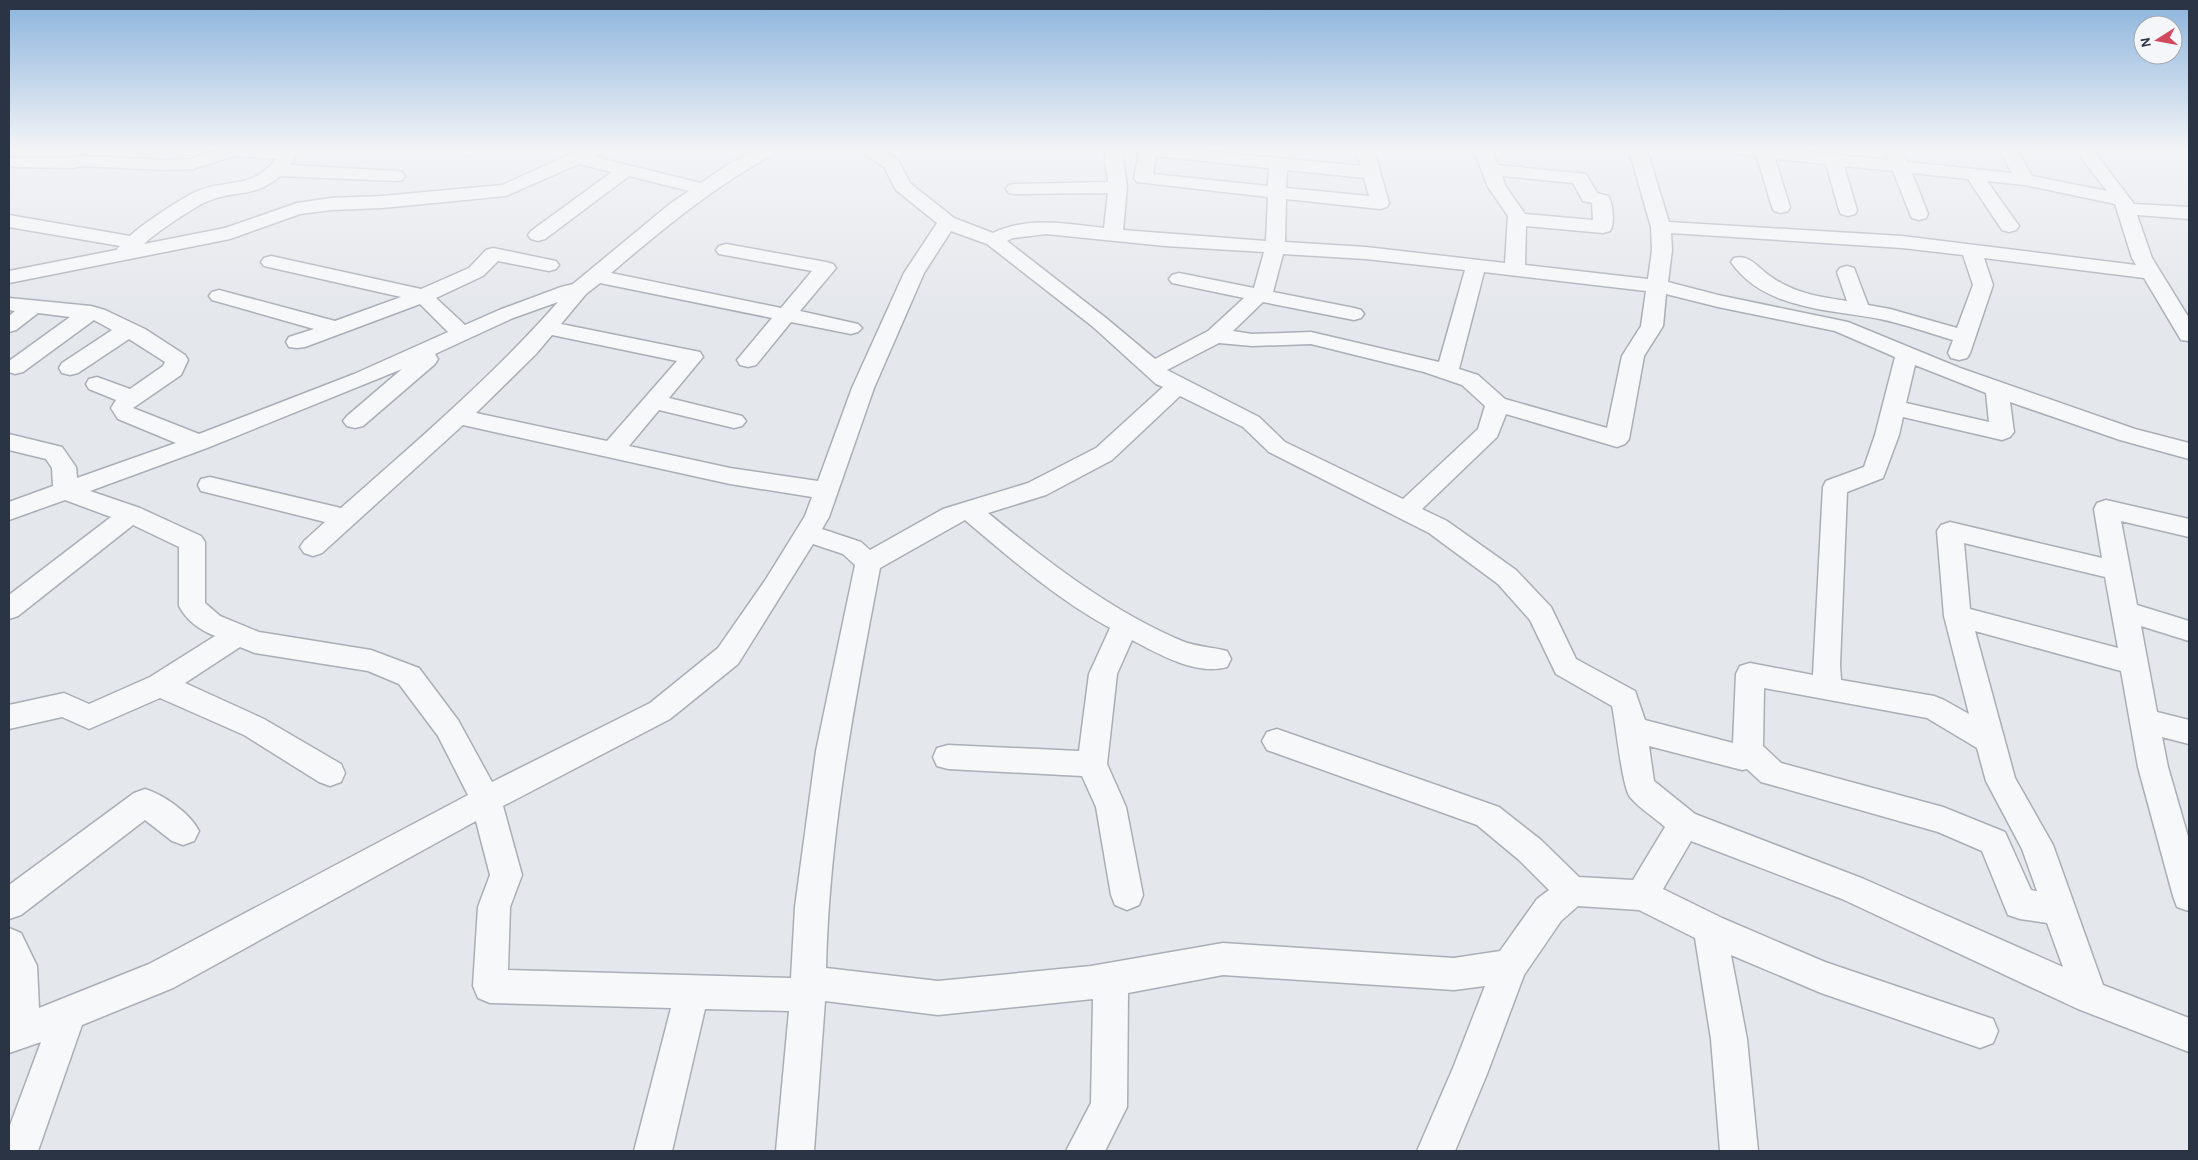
<svg xmlns="http://www.w3.org/2000/svg" width="2198" height="1160" viewBox="0 0 2198 1160" font-family="'Alegreya Sans',sans-serif">
<style>
.lines{fill:none;stroke-linecap:round;stroke-linejoin:round}
.minor-casing{stroke:#a9aeb7;stroke-width:3}
.minor{fill:#f7f8fa;fill-rule:evenodd}
</style>
<rect width="100%" height="100%" fill="#e4e7ec"/>
<g class="lines">
<defs>
<g id="minor">
<path d="M219,150H301L290,165L396,171L402,172L405,176L402,180L396,181L280,176C253,199 236,189 208,201C195,206 154,234 144,244L225,228L297,203L331,198L382,196L502,185L580,150H603L600,154L594,157L701,183L727,165L756,150H777L774,154C713,187 664,228 611,273L781,308L812,271L719,254L716,250L719,246L726,244L826,262L833,264L836,268L800,311L858,324L862,328L858,332L851,334L791,322L756,365L748,367L740,365L737,360L772,318L600,283L586,294L561,324L700,352L703,357L669,398L742,416L746,421L742,426L734,428L659,410L629,446L730,468L818,481L852,388L904,273L937,223L896,190L884,167L865,154L862,150H882L898,160L910,183L954,218L993,233C1027,216 1068,224 1104,228L1108,193L1015,194L1009,193L1006,189L1009,185L1015,184L1108,182L1104,150H1122L1127,187L1123,230L1266,241L1268,197L1137,182L1134,178L1139,153L1136,150H1194L1361,166L1356,150H1374L1389,203L1387,207L1380,209L1286,199L1285,242L1366,247L1505,263L1508,216L1488,187L1474,150H1492L1498,165L1586,174L1597,193L1608,196C1613,203 1615,224 1610,231L1603,233L1526,226L1525,265L1648,279L1652,250L1651,227L1629,150H1647L1669,222L1902,236L2136,265L2132,258L2115,204L2025,185L1987,181L2019,226L2016,230L2009,232L2002,230L1968,179L1912,173L1928,214L1926,218L1919,220L1912,218L1910,214L1893,171L1844,166L1857,210L1855,214L1848,216L1841,214L1839,210L1826,164L1775,159L1790,207L1788,211L1781,213L1774,211L1772,207L1757,157L1736,154L1733,150H1788L1889,160L1886,154L1889,150H1899L1904,154L1907,162L2012,173L1999,150H2017L2032,176L2107,191L2075,150H2093L2134,204L2189,207V219L2137,215L2152,258L2189,318V341L2181,340L2144,278L1984,258L1993,285L1970,353L1967,358L1959,360L1951,358L1948,353L1953,340C1929,333 1904,324 1880,319C1830,309 1764,310 1731,262L1734,258C1750,254 1758,268 1770,276C1793,293 1819,297 1847,301L1837,272L1840,268L1847,266L1854,268L1868,305L1890,309L1957,328L1973,285L1963,255L1902,248L1671,233L1672,250L1668,282L1718,295L1848,322L1960,368L2135,429L2189,443V459L2120,440L2010,402L2014,432L2010,437L2002,440L1903,417L1899,435L1883,478L1847,492L1840,665L1841,680L1934,696L1944,700L1969,714L1944,616L1937,531L1941,525L1950,522L2102,558L2094,509L2097,503L2106,500L2189,519V537L2121,521L2137,605L2189,621V641L2141,626L2157,712L2189,720V744L2162,737L2168,767L2189,840V911L2177,907L2173,896L2138,767L2121,671L1975,631L2015,778L2053,845L2103,985L2189,1018V1052L2078,1009L1842,899L1691,841L1663,889L1722,918L1825,962L1993,1019L1998,1031L1993,1043L1980,1048L1821,993L1731,955L1747,1039L1758,1151H1720L1711,1039L1695,938L1639,910L1578,906L1561,921L1524,975L1487,1074L1455,1151H1417L1453,1068L1485,986L1454,990L1223,975L1128,993L1127,1107L1105,1151H1066L1091,1103L1093,999L938,1015L825,1001L814,1151H776L789,1011L705,1009L672,1151H634L671,1008L490,1003L478,998L473,986L478,907L490,875L476,821L173,988L82,1025L38,1151H9V1128L41,1042L9,1053V928L21,933L37,966L39,1008L149,964L468,795L438,736L399,684L368,671L255,653L240,647L185,683L264,719L341,764L345,773L341,782L330,786L319,782L244,735L160,698L89,729L62,717L9,729V705L64,693L89,704L150,677L215,636C200,630 187,621 179,606V547L133,525L18,616L9,619V595L111,517L65,500L9,520V502L53,486L52,468L46,459L9,450V434L62,447L76,467L77,478L176,443L118,419L111,408L116,400L89,389L86,384L89,379L97,377L130,389L163,366L165,362L129,339L78,373L70,375L62,373L59,368L62,363L112,330L94,320L23,372L15,374L9,372V361L70,317L38,313L16,330L9,332V316L15,311L9,310V298L91,306L105,310L145,329L185,355L188,360L181,375L133,408L199,434L354,374L448,332L420,304L305,347L297,348L289,347L286,342L289,337L314,329L212,300L209,296L212,292L219,290L335,321L401,297L264,266L261,262L264,258L271,256L421,289L469,268L486,250L493,248L556,261L559,265L556,269L549,271L498,261L483,276L436,298L465,325L499,310L561,287L573,284L671,203L689,191L629,176L545,239L538,241L531,239L528,235L531,231L612,172L579,164L506,196L382,208L331,210L300,214L230,239L9,283V271L116,250L120,246L9,227V215L130,236C141,225 179,200 193,193C224,178 252,191 276,159L234,156L193,169L163,170L83,166L72,168L16,167L10,166V158H72L83,156L163,160L191,159ZM1156,156L1269,168L1268,186L1153,174ZM1287,170L1364,178L1369,196L1286,188ZM1502,176L1573,183L1583,201L1592,203L1593,220L1525,214L1506,187ZM951,231L987,244L1092,326L1156,384L1163,387L1096,448L1028,483L943,509L870,550L861,542L822,529L829,517L874,388L924,273ZM1046,234L1165,246L1264,252L1254,288L1179,273L1172,275L1169,279L1172,283L1244,298L1208,331L1155,359L1106,318L1007,241L1013,238ZM1283,254L1366,259L1465,270L1439,362L1311,332L1252,334L1233,331L1263,302L1354,320L1361,318L1364,314L1361,310L1354,308L1273,292ZM1484,272L1646,291L1641,326L1622,356L1607,428L1505,399L1478,375L1459,369ZM1666,294L1718,307L1835,331L1895,357L1875,435L1864,467L1826,481L1823,487L1813,675L1750,663L1740,666L1736,674L1733,743L1645,720L1635,691L1576,659L1551,607L1516,570L1447,521L1422,509L1497,437L1506,414L1617,447L1625,444L1629,439L1644,356L1663,326ZM558,302C493,376 416,442 341,508L210,477L201,479L198,485L201,491L325,522L304,541L300,547L304,553L313,556L322,553L463,425L730,484L812,497L805,516L766,579L718,648L650,703L492,782L458,720L419,668L371,650L259,632L220,616L205,603V542L201,536L140,508L90,491L207,448L402,369L347,416L343,421L347,426L355,428L363,426L435,364L438,359L435,354L513,318ZM552,335L677,361L607,441L476,413L536,354ZM1219,343L1252,346L1311,344L1424,372L1462,385L1485,406L1478,429L1403,499L1285,442L1259,417L1167,370ZM1915,365L1986,393L1989,422L1906,403ZM1180,396L1243,427L1269,452L1429,533L1498,584L1530,620L1556,674L1612,706C1616,723 1622,787 1630,797C1639,808 1654,817 1665,827L1633,880L1579,877L1541,840L1499,807L1277,729L1267,732L1262,741L1267,750L1477,825L1519,860L1549,890L1537,899L1500,951L1454,958L1223,943L1091,966L938,981L826,968C829,832 855,700 880,568L965,520C1011,559 1057,599 1110,628L1089,674L1079,751L948,745L937,748L933,757L937,766L948,769L1082,776L1096,807L1111,895L1115,905L1127,910L1139,905L1143,895L1126,807L1107,764L1117,674L1132,640C1158,654 1197,676 1227,667L1231,659L1227,651C1213,647 1196,647 1182,641C1111,611 1048,562 988,513L1046,495L1112,460ZM1964,543L2105,577L2118,648L1970,609ZM813,544L843,554L855,565L816,751L795,907L791,978L508,970L510,907L522,875L503,806L670,719L738,664ZM1764,688L1927,718L1977,748L1986,781L2022,849L2037,891L2031,890L2005,832L1943,807L1781,763L1763,746ZM1649,746L1742,770L1747,769L1761,782L1938,832L1982,851L2008,915L2020,919L2047,923L2063,967L1864,879L1695,814L1654,781Z"/>
<path d="M461,150H479C474,156 470,157 463,155Z"/>
<path d="M145,789C164,795 190,813 199,831L194,841L183,845L172,841L145,820L21,915L9,919V885L134,793Z"/>
</g>
</defs>
<!-- minor casing -->
<use href="#minor" class="minor-casing"/>
<!-- minor -->
<use href="#minor" class="minor"/>
</g>
<!-- sky -->
<linearGradient id="sky" x2="0" y2="1"><stop stop-color="#8bb4dd"/><stop offset="0.48" stop-color="#f3f4f6"/><stop offset="1" stop-color="#f3f4f6" stop-opacity="0"/></linearGradient>
<rect width="2198" height="312" fill="url(#sky)"/>
<!-- border -->
<rect width="2198" height="1160" fill="none" stroke="#2b3445" stroke-width="20"/>
<!-- north arrow -->
<g transform="translate(2158 40) rotate(259)"><circle r="24" fill="#f4f6f9" stroke="#a4a8b1"/>
<path d="M0-4L9 19L0 12L-9 19Z" fill="#d1495b"/>
<text y="-8" font-size="14" font-weight="bold" text-anchor="middle" fill="#2b3445">N</text>
</g>
</svg>
